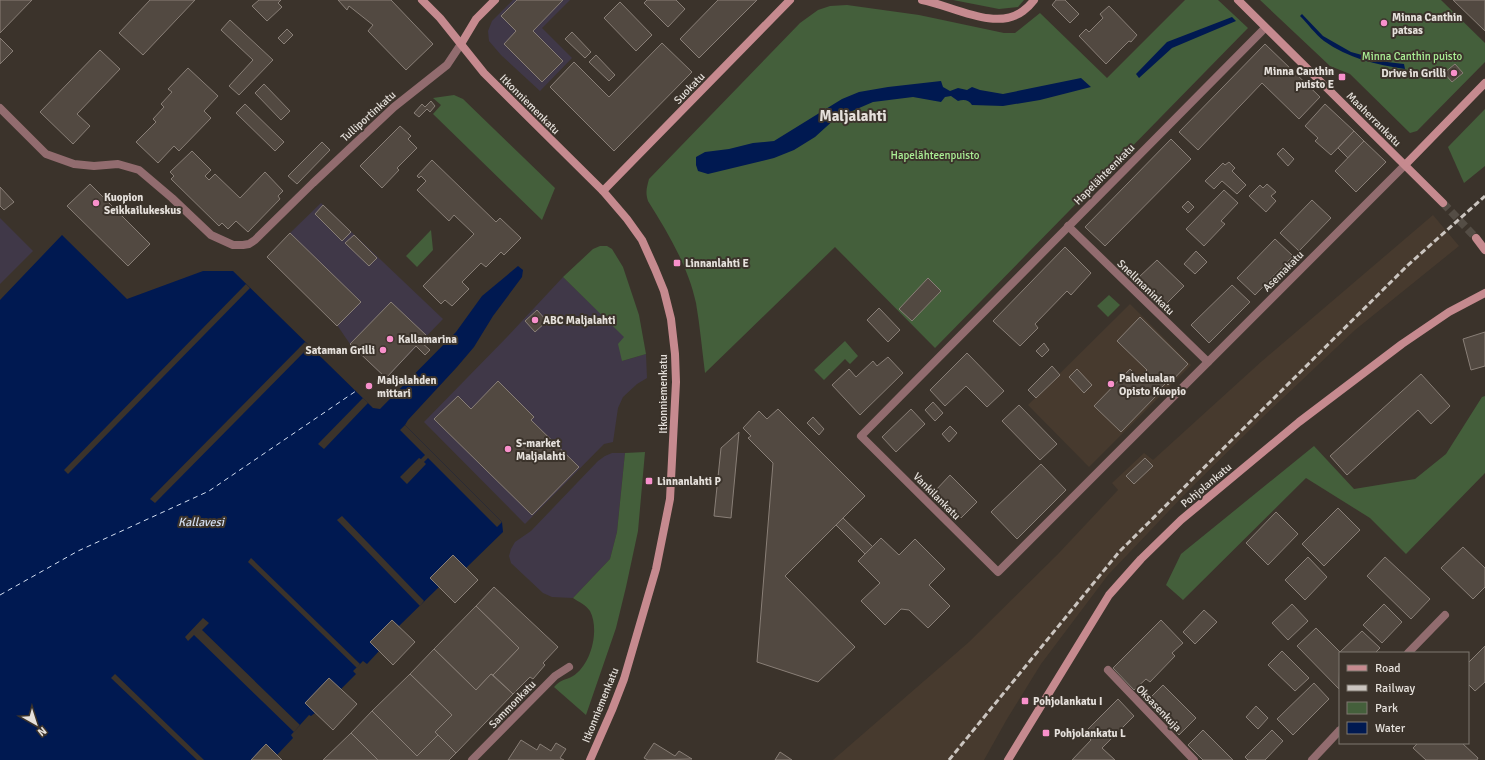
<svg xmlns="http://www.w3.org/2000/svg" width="1485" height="760" viewBox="0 0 1485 760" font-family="Signika,sans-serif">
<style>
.commercial{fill:#403848}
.built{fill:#473a2e}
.green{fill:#445f3b}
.water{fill:#001951}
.pier{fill:#3b332b}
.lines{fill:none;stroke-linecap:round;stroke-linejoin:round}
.ferry{stroke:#d3def1;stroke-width:1;stroke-dasharray:5 4;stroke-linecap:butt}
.building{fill:#524941;stroke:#897f77}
.secondary-tunnel{stroke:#544d45;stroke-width:8;stroke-dasharray:8 4;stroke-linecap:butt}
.street{stroke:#926c6f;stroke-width:8}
.secondary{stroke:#c68a8f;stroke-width:8}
.rail{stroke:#cbc5c0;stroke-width:3;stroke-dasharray:6 3;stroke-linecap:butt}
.poi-dot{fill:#f890cb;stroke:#3b332b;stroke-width:1.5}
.labels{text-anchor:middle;stroke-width:4;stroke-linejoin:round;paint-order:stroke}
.poi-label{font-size:11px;font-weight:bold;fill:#e5e0db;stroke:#3b332b;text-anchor:start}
.park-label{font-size:11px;fill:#abef95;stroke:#3b332b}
.street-label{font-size:11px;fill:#e5e0db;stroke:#3b332b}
.water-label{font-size:12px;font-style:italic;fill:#d3def1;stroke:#3b332b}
.district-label{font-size:15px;font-weight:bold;fill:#e5e0db;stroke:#3b332b}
</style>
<rect width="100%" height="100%" fill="#3b332b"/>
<!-- commercial -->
<g class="commercial">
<path d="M513,0H570L542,28L572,58L540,91L501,55L489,41L488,31L492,21Z"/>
<path d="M321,203L443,319L386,378L350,344L337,325L290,233Z"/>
<path d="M0,218L33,251L0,284Z"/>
<path d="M563,277L625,337L622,361L646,354L647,378L637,384L623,397L618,408L613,442L604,444L525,524L424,422L508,336Z"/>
<path d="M612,453H625L617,532L610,559L573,598L552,597L543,593L511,563L509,556L511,549L515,542L531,531L598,461L605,456Z"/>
</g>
<!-- built -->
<g class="built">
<path d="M1433,215L1459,246L1355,330L1264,416L1188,491L1108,575L1041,664L1007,719L984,760H833L969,642L1058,554L1118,490L1112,483L1144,453L1153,460L1262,361Z"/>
<path d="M1130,304L1191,365L1089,467L1028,405Z"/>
</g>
<!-- green -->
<g class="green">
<path d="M953,0H1024L1018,7L999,9Z"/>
<path d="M1185,0H1218L1248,28L935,348L835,247L705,373C702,350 700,326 696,303C688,266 668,233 648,201C645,192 647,187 649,179L800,23L818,10L830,6L847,5L919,15L1004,33H1015L1040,13L1107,78Z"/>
<path d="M1260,0H1441L1485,43V62L1417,131L1410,133L1350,74L1330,66Z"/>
<path d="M454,95L463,99L555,188L542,220L433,114L441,105L433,98Z"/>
<path d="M1485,109V166L1464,183L1448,147Z"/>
<path d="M431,230L433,250L417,267L406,256Z"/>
<path d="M600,246H607L612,249L623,267L639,315L646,354L622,361L618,344L624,337L563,277L593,249Z"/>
<path d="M1109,295L1120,305L1108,317L1097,306Z"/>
<path d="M845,341L858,356L850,364L845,359L824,380L814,370Z"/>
<path d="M1485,396V473L1406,554L1370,518L1306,478L1183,600L1166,585L1181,554L1314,446L1354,489L1415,479L1446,454L1482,397Z"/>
<path d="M645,452L638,531L626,587L616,628L586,715L554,687C562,678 565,681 573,676C591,665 600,630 590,611C586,605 579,602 573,598L610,559L617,532L625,453Z"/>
</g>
<!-- water -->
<g class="water">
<path d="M1302,14L1323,36L1351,52L1387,62L1404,64L1405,69C1376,65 1348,58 1324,41C1315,34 1308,24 1300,16Z"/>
<path d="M1232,17L1236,21L1172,48L1139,78L1136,74L1167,42Z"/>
<path d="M1081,78L1091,87L1040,100L1003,106L972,105C969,100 964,99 958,101L951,96L945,97L941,102L913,97L873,102L836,118L815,137L794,150L774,158L708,174L698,171L696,165V157L705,152L729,149L753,143L774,141L842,99L859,92L888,87L941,81L943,87L950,91L958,88L967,90L972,87L980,90L1003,94Z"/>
<path d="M62,235L127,299L203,271H233L373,408L380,409L456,332L482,296L518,266L523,270L522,277L493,316L474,347L457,367L408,420L405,425L502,522L503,532L466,568L453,555L430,578L439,587L399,626L392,620L370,642L379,651L367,664L363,661L353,671L356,674L341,689L329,678L305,703L315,713L311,716L309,715L291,735L293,738L277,755L266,744L251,760H0V300Z"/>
</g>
<!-- pier -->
<g class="pier">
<path d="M246,284L250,288L68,474L64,470Z"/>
<path d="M305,342L310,346L155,503L150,499Z"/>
<path d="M363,398L368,403L324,449L318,444Z"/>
<path d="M405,425L502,522L497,527L428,458L424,462L426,464L407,484L400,477L419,458L421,459L425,455L400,430Z"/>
<path d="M342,516L424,601L420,606L337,520Z"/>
<path d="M251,558L360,664L357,668L248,562Z"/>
<path d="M203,618L209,623L202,630L300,725L294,732L194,635L188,641L185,637Z"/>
<path d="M115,674L204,760H197L111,678Z"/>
</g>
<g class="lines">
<!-- ferry -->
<path class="ferry" d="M0,595L78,551L209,491L356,391"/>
</g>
<!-- building -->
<g class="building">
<path d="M0,0H32L0,33Z"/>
<path d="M150,0H195L143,55L119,33Z"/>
<path d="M259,0H281L278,3L282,7L267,21L252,6Z"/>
<path d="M338,0H391L433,44L406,70L368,31L373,25L349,6L347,10Z"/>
<path d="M517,0H563L533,31L563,61L542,82L504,44L516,31L501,16Z"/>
<path d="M647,0H676L685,9L668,27L644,3Z"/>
<path d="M718,0H757L699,58L680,39Z"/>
<path d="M1056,0H1065L1079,14L1070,23L1052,5Z"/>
<path d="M1453,0H1485V31Z"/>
<path d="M620,2L652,35L636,51L604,18Z"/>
<path d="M1109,6L1137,35L1131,42L1129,41L1106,64L1079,36L1086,29L1089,32L1103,18L1100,14Z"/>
<path d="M230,20L273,60L239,95L229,86L253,60L221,30Z"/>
<path d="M287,29L293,35L284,44L278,38Z"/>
<path d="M572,32L591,52L585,58L565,39Z"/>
<path d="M0,38L13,51L0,64Z"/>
<path d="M662,43L692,72L614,151L550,87L574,62L609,97Z"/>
<path d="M1265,44L1320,97L1299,119L1262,83L1198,150L1179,132Z"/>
<path d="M100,50L120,69L77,114L90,126L73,144L40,112Z"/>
<path d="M596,55L615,75L609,81L589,62Z"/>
<path d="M1455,64L1463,73L1452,82L1444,73Z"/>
<path d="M188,68L218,96L204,111L211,118L179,151L174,146L158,163L136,142L156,122L153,119L164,107L161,104L172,92L168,89Z"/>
<path d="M264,84L290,111L281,120L255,93Z"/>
<path d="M431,101L435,106L430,112L427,109L419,117L414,113L422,104L425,107Z"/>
<path d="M245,104L284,142L275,151L236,113Z"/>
<path d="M1325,104L1354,131L1331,155L1315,141L1318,138L1305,126Z"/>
<path d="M400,126L411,136L408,139L417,148L397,168L399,170L382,188L360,166Z"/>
<path d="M1354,131L1364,141L1348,158L1338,148Z"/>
<path d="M1171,139L1191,159L1105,246L1085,227Z"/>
<path d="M1364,141L1386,162L1356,192L1335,171Z"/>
<path d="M322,142L330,150L297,184L288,176Z"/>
<path d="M1283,148L1294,159L1288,166L1277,154Z"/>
<path d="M192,151L211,170L205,176L209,180L215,174L240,198L265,172L283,191L278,196L280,199L248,232L236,221L228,229L222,223L219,226L171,179L174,176L170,172Z"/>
<path d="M432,160L496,222L500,218L521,238L504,255L501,252L486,267L481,263L462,282L469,289L452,306L445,300L441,304L423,286L474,234L454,215L449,221L417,190L426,181L421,176L419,178L417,176Z"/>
<path d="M1229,162L1235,168L1232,171L1246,185L1237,194L1222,181L1214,189L1205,181L1223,163L1225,165Z"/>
<path d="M90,184L150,244L128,266L67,206Z"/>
<path d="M1267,184L1276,192L1271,196L1276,201L1266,212L1249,196L1260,185L1263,188Z"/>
<path d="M0,187L14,202L4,210L0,206Z"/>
<path d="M1224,190L1238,203L1221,221L1225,224L1204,246L1186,229Z"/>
<path d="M1312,200L1331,218L1299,251L1280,233Z"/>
<path d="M1188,201L1194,207L1188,213L1182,207Z"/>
<path d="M323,205L351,232L342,241L315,214Z"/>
<path d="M290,233L361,302L337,326L267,257Z"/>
<path d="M354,235L377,258L369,266L345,243Z"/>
<path d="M1275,239L1293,256L1255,295L1237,278Z"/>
<path d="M1065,247L1091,273L1071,295L1067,291L1035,324L1038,328L1020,346L993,321Z"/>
<path d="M1196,251L1207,262L1195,274L1184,264Z"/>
<path d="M1157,260L1184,286L1166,304L1138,278Z"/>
<path d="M928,278L941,291L912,321L899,309Z"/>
<path d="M1232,285L1250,302L1209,343L1191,325Z"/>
<path d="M391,302L427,336L421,342L430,350L425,355L416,346L386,378L350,344Z"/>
<path d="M879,308L900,330L888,342L867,320Z"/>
<path d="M537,310L547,321L535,332L525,321Z"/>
<path d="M1140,317L1188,364L1168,385L1166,383L1155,394L1157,395L1121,432L1094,406L1130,369L1139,378L1147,370L1117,341Z"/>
<path d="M1485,332V366L1471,370L1463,339Z"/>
<path d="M1044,343L1049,350L1042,357L1036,351Z"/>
<path d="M967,353L1004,391L987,407L966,386L945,406L930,390Z"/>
<path d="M888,357L903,373L860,415L832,385L849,369L856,377L873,361L877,366Z"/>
<path d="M1052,366L1060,375L1036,398L1028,390Z"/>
<path d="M1077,369L1092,385L1084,393L1069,377Z"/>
<path d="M1421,374L1450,406L1431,424L1418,410L1347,475L1330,456Z"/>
<path d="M498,381L534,417L531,420L579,467L532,515L434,419L458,396L471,409Z"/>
<path d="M933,402L943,413L935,421L925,410Z"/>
<path d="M1019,405L1057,444L1040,460L1002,421Z"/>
<path d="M778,409L865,496L785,576L855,647L818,682L757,662L773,463L748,438L751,436L743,428L759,411L767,419Z"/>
<path d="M911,409L925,424L896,452L882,437Z"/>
<path d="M813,417L824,429L819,435L807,423Z"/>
<path d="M950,426L957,433L949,442L942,434Z"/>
<path d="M739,432L731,518L714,516L721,448Z"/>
<path d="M1145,458L1153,466L1134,484L1126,476Z"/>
<path d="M1041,464L1066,490L1017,539L991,512Z"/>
<path d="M950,475L977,502L961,518L935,491Z"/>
<path d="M1338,508L1360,530L1324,566L1302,544Z"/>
<path d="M1276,512L1298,534L1268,565L1246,543Z"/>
<path d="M843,518L873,547L865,554L836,525Z"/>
<path d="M881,538L899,555L915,539L945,569L929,585L950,606L928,628L909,610L901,609L885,625L861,601L880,583L858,561Z"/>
<path d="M1463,547L1485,568V587L1473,599L1441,568Z"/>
<path d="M453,555L478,580L455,603L430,578Z"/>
<path d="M1308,557L1327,577L1305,600L1285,580Z"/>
<path d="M1385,557L1430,599L1411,619L1367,576Z"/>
<path d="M494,587L558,647L543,663L545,665L533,679L530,677L513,694L493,675L519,648L476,606Z"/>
<path d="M1292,604L1308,621L1288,640L1272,623Z"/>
<path d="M1384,604L1402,622L1382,643L1363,625Z"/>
<path d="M476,606L519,648L493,675L491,674L476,690L434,649Z"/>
<path d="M1204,610L1217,622L1195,644L1183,632Z"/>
<path d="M392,620L415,642L393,665L370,642Z"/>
<path d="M1161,620L1183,643L1172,653L1175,656L1150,682L1146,679L1134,690L1113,668Z"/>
<path d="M1316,628L1340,652L1362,631L1380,648L1375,653H1340L1339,689L1297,646Z"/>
<path d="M1485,646V682L1475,691L1468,684V663Z"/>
<path d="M434,649L476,690L491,674L513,694L456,753L435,732L452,715L410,674Z"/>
<path d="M1282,651L1309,678L1295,691L1268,665Z"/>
<path d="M410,674L452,715L435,732L438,735L417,756L372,711Z"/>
<path d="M329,678L357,704L333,730L305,703Z"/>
<path d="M1314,683L1329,699L1293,735L1277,719Z"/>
<path d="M1163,685L1196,718L1179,735L1146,702Z"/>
<path d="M1118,699L1134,716L1102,748L1115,760H1072L1091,740L1084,733Z"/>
<path d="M1256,706L1268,718L1258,729L1246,717Z"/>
<path d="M372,711L417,756L438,735L456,753L449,760H378L351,733Z"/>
<path d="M1203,730L1233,760H1203L1188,745Z"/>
<path d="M1272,730L1283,741L1265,760H1248L1245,757Z"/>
<path d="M351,733L378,760H323Z"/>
<path d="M521,740L537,750L540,744L551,751L556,743L566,749L560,758L564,760H508Z"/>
<path d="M654,743L675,756L679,751L692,759L648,760L644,758Z"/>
<path d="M1418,743H1462L1478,758L1477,760H1426L1413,748Z"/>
<path d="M266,744L282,760H251Z"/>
<path d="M780,752L792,760H775Z"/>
</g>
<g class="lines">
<!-- secondary-tunnel -->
<path class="secondary-tunnel" d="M1443,203L1476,238"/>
<!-- street -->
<g class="street">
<path d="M1265,28L861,436L998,572L1405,165"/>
<path d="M0,108L46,154L74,164L94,166L118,164L139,170L172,198L211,235L233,245H243L249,244L255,240L313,183L394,107L447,65L461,44"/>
<path d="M1068,226L1208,362"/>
<path d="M1408,653L1445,615"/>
<path d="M1108,670L1194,760"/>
<path d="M472,760L555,676L569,667"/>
<path d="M1312,760L1340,730"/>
</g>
<!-- secondary -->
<g class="secondary">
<path d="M422,0L440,18L484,73L603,191L627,219L642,240L655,269L664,291L671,319L675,354L676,382L670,499L656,569L624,679L612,710L590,760"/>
<path d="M922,0C951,5 996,32 1023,11C1027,8 1031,4 1034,0"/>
<path d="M1238,0L1443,203"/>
<path d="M461,44L476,19L495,0"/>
<path d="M1405,165L1485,83"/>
<path d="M603,191L790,0"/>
<path d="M1476,238L1485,250"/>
<path d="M1008,760L1109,595L1141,559L1181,520L1299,422L1402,344L1449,312L1485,293"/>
</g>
<!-- rail -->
<path class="rail" d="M949,760L1119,552L1407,266L1485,196"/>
</g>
<!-- markers -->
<g class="poi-dot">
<circle cx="1384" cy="23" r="4"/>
<circle cx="1454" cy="73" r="4"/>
<rect x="1338" y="73" width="8" height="8" rx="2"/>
<circle cx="96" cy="203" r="4"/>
<rect x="673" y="259" width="8" height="8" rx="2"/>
<circle cx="535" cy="320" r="4"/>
<circle cx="390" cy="339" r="4"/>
<circle cx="383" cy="350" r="4"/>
<circle cx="1111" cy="384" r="4"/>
<circle cx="369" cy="386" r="4"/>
<circle cx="508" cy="449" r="4"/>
<rect x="645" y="477" width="8" height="8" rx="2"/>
<rect x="1021" y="697" width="8" height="8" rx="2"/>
<rect x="1042" y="729" width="8" height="8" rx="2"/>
</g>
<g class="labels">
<!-- poi labels -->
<g class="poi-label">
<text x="1392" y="21">Minna Canthin<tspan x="1392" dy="13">patsas</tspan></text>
<text x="1334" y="75" text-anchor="end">Minna Canthin<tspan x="1334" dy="13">puisto E</tspan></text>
<text x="1446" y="77" text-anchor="end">Drive in Grilli</text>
<text x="104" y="201">Kuopion<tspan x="104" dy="13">Seikkailukeskus</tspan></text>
<text x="685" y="267">Linnanlahti E</text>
<text x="543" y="324">ABC Maljalahti</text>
<text x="398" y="343">Kallamarina</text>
<text x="375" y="354" text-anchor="end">Sataman Grilli</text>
<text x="1119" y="382">Palvelualan<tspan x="1119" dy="13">Opisto Kuopio</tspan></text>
<text x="377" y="384">Maljalahden<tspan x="377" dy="13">mittari</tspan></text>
<text x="516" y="447">S-market<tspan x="516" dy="13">Maljalahti</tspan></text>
<text x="657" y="485">Linnanlahti P</text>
<text x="1033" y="705">Pohjolankatu I</text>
<text x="1054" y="737">Pohjolankatu L</text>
</g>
<!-- park labels -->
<g class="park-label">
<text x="1412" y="60">Minna Canthin puisto</text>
<text x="935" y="159">Hapelähteenpuisto</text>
</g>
<!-- street labels -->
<g class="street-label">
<text transform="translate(689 88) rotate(-46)" y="4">Suokatu</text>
<text transform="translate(530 104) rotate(45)" y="4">Itkonniemenkatu</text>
<text transform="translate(368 116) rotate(-42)" y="4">Tulliportinkatu</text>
<text transform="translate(1374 119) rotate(45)" y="4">Maaherrankatu</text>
<text transform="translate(1104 174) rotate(-45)" y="4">Hapelähteenkatu</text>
<text transform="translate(1283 271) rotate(-45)" y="4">Asemakatu</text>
<text transform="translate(1146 287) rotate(44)" y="4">Snellmaninkatu</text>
<text transform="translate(663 394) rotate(-90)" y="4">Itkonniemenkatu</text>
<text transform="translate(1206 485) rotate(-40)" y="4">Pohjolankatu</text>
<text transform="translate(937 496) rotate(45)" y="4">Vankilankatu</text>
<text transform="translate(512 704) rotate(-46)" y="4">Sammonkatu</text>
<text transform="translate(600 705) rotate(-68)" y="4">Itkonniemenkatu</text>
<text transform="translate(1159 708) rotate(46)" y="4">Oksasenkuja</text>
</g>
<!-- water labels -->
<g class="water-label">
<text x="201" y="526">Kallavesi</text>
</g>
<!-- district labels -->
<g class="district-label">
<text x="853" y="121">Maljalahti</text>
</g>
</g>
<!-- legend -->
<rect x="1339" y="652" width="130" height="92" fill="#3b332b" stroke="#7f7871"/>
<rect x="1347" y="665" width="20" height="6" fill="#c68a8f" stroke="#7f7871"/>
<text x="1375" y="672" font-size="12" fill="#e5e0db">Road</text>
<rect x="1347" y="685" width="20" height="6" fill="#cbc5c0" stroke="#7f7871"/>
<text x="1375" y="692" font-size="12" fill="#e5e0db">Railway</text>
<rect x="1347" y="702" width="20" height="12" fill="#445f3b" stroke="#7f7871"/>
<text x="1375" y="712" font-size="12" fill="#e5e0db">Park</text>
<rect x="1347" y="722" width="20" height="12" fill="#001951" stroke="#7f7871"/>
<text x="1375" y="732" font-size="12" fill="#e5e0db">Water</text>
<!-- north arrow -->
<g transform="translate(36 724) rotate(141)" stroke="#3b332b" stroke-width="3" paint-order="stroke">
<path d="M0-3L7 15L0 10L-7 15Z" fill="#e5e0db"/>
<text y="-6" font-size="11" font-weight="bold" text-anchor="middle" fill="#e5e0db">N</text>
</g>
</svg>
